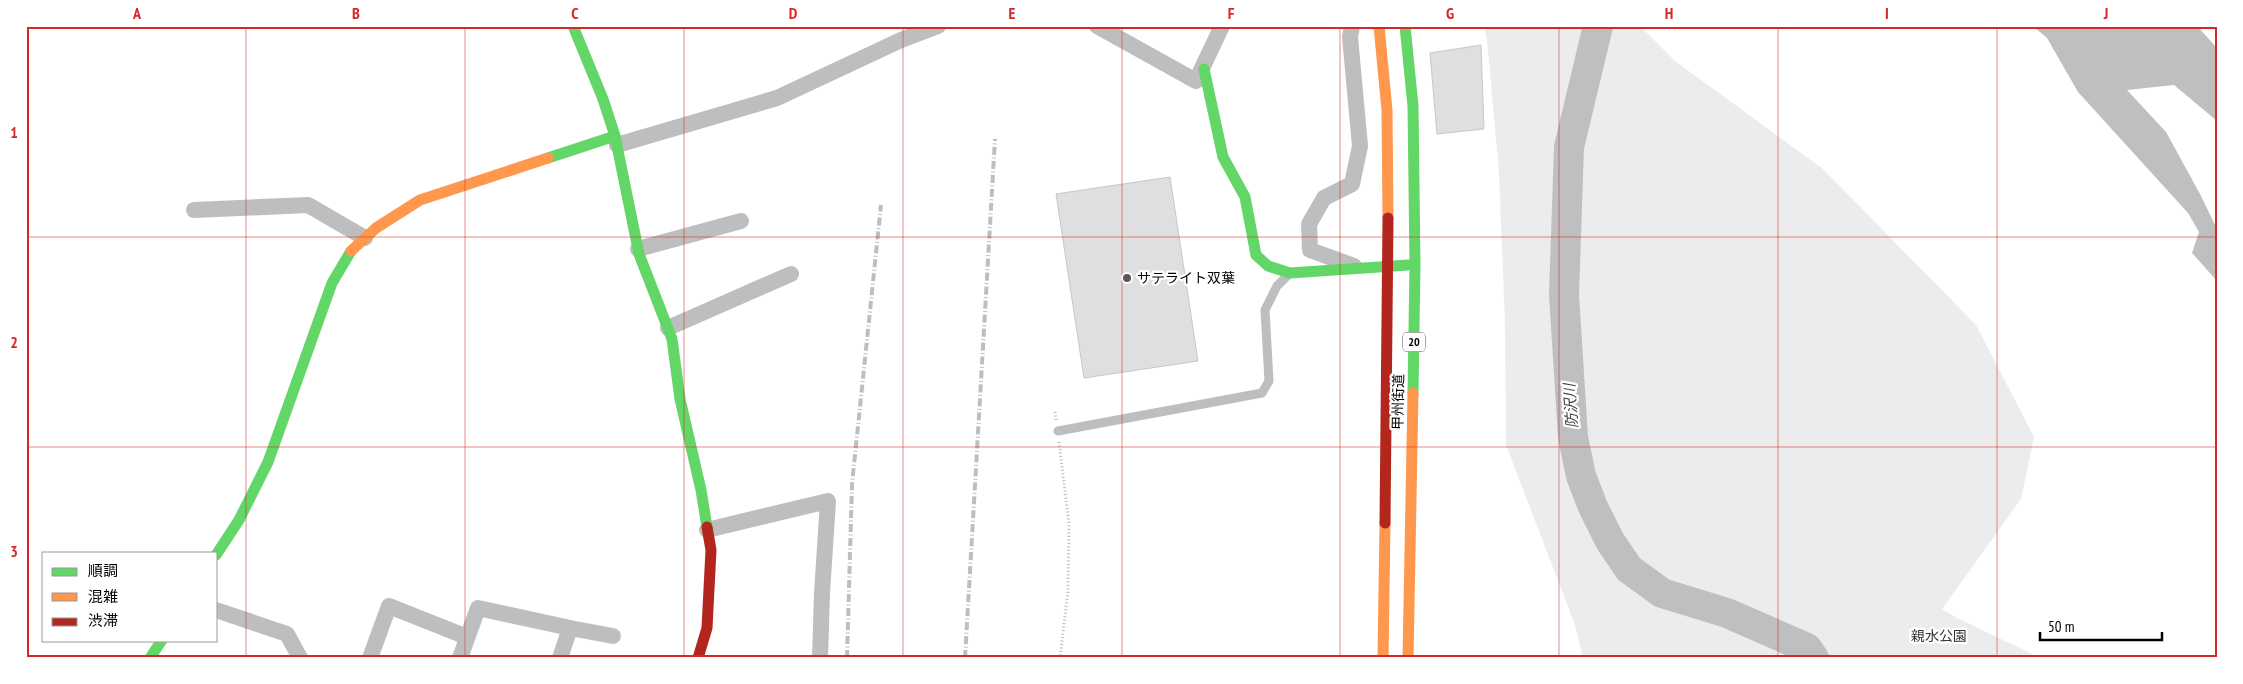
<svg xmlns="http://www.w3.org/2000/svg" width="2243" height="684" viewBox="0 0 2243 684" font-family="'PT Sans Narrow','Noto Sans JP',sans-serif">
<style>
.green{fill:#ececec}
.water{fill:#bfbfbf}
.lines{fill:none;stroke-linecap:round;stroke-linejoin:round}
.river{stroke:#bfbfbf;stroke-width:30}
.building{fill:#dfdfdf;stroke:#c7c7c7}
.path{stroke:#b9b9b9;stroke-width:3;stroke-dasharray:1 2.5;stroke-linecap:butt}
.lane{stroke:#bebebe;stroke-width:9}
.street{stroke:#bebebe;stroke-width:16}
.fast{stroke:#63d668;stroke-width:11}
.slow{stroke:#ff974d;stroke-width:11}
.jam{stroke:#b3261e;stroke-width:11}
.rail{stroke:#bebebe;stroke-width:4;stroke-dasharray:8 2.5 1 2.5;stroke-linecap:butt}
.grid{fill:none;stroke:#d62828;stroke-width:1;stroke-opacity:0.55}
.poi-dot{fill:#595959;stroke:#fff;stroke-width:2}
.labels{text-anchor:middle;stroke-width:4.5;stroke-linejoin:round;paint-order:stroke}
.shield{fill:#fff;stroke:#4c4c4c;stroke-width:1}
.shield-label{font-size:12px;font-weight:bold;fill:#000}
.poi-label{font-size:14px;fill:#000;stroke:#fff;text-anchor:start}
.street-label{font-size:14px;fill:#000;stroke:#fff}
.park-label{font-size:14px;fill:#333;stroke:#fff}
.water-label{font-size:15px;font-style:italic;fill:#444;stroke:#fff}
.neatline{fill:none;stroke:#d62828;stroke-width:2}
.grid-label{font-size:16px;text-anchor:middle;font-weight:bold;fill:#d62828}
</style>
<rect width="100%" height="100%" fill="#fff"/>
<!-- green -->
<path class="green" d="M1484,26H1640L1675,61L1823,169L1976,325L2034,437L2021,499L1942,609L1959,619L2041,658H1583L1575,625L1506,445L1505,324L1499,172L1487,40Z"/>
<!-- water -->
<path class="water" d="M2033,26H2197L2217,48V121L2174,85L2127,90L2166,132L2200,194L2217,229V281L2192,253L2199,232L2188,213L2078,92L2047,38Z"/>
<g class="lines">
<!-- river -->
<path class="river" d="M1598,26L1569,147L1564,295L1573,437L1581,476L1593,507L1610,541L1629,569L1662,593L1727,613L1807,648L1814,658"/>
</g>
<!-- building -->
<g class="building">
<path d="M1481,45L1484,129L1437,134L1430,53Z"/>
<path d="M1170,177L1198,361L1084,378L1056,194Z"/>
</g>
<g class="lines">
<!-- path -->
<g class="path">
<path d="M1055,412L1056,421"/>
<path d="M1059,442L1069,524L1068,591L1060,658"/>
</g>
<!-- lane -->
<path class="lane" d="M1058,431L1262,393L1269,381L1265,310L1277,286L1288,275"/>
<!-- street -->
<g class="street">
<path d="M1097,26L1196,81L1222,26"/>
<path d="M1352,26L1350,37L1360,146L1352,184L1324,198L1309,224L1310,250L1354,266"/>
<path d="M617,145L777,98L901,40L938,26"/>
<path d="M194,210L308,205L365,238"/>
<path d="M638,249L741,221"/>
<path d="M668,328L791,274"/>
<path d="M707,530L828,501L822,593L820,658"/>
<path d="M216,610L287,634L300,658"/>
<path d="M370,658L389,606L467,637"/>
<path d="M460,658L478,608L570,628"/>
<path d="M560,658L570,628L613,636"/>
</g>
<!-- fast -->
<g class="fast">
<path d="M573,26L603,99L615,136L639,254L672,339L680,399L701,490L707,527"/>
<path d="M1405,26L1413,106L1415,264L1413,393"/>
<path d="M1204,69L1223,157L1245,197L1256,255L1268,266L1290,273L1408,265"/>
<path d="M548,158L615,136"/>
<path d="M216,555L239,520L268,462L332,283L351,251"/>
<path d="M150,658L162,640"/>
</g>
<!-- slow -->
<g class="slow">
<path d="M1379,26L1387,110L1388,218"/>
<path d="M351,251L376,228L420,200L548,158"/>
<path d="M1383,658L1385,523"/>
<path d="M1408,658L1413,393"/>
</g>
<!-- jam -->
<g class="jam">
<path d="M1385,523L1388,218"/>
<path d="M698,658L707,628L711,550L707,527"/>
</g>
<!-- rail -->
<g class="rail">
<path d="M847,658L852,484L881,205"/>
<path d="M965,658L995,139"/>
</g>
</g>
<!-- grid -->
<path class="grid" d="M246,26V658M465,26V658M684,26V658M903,26V658M1122,26V658M1340,26V658M1559,26V658M1778,26V658M1997,26V658M26,237H2217M26,447H2217"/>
<!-- markers -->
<circle class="poi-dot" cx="1127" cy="278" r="5"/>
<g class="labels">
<!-- shield labels -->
<rect class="shield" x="1403" y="332.5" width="22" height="19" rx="4"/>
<g class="shield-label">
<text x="1414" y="346">20</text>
</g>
<!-- poi labels -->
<g class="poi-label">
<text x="1137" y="283">サテライト双葉</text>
</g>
<!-- street labels -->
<g class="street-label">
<text transform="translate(1398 402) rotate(-89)" y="5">甲州街道</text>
</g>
<!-- park labels -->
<g class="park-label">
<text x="1939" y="641">親水公園</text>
</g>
<!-- water labels -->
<g class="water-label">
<text transform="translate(1571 406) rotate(-94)" y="5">防沢川</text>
</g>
</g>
<!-- border -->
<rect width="2243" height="684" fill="none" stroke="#ffffff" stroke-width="55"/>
<!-- legend -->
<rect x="42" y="552" width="175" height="90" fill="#ffffff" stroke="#999999"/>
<rect x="52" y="568" width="25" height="8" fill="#63d668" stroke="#999999"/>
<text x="88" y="576" font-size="15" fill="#000000">順調</text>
<rect x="52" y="593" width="25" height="8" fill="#ff974d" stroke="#999999"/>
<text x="88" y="602" font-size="15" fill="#000000">混雑</text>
<rect x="52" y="618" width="25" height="8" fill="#b3261e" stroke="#999999"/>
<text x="88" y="626" font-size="15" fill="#000000">渋滞</text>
<!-- scale -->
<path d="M2040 632v8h122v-8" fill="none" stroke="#000000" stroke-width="2.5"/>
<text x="2048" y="632" font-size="15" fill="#000000" stroke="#ffffff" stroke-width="4" paint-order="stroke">50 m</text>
<rect x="28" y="28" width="2188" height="628" class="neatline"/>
<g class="grid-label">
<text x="137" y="19">A</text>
<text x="356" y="19">B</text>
<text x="575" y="19">C</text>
<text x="793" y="19">D</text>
<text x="1012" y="19">E</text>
<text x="1231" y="19">F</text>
<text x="1450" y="19">G</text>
<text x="1669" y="19">H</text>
<text x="1887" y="19">I</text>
<text x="2106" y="19">J</text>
<text x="14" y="138">1</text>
<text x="14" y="348">2</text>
<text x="14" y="557">3</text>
</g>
</svg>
